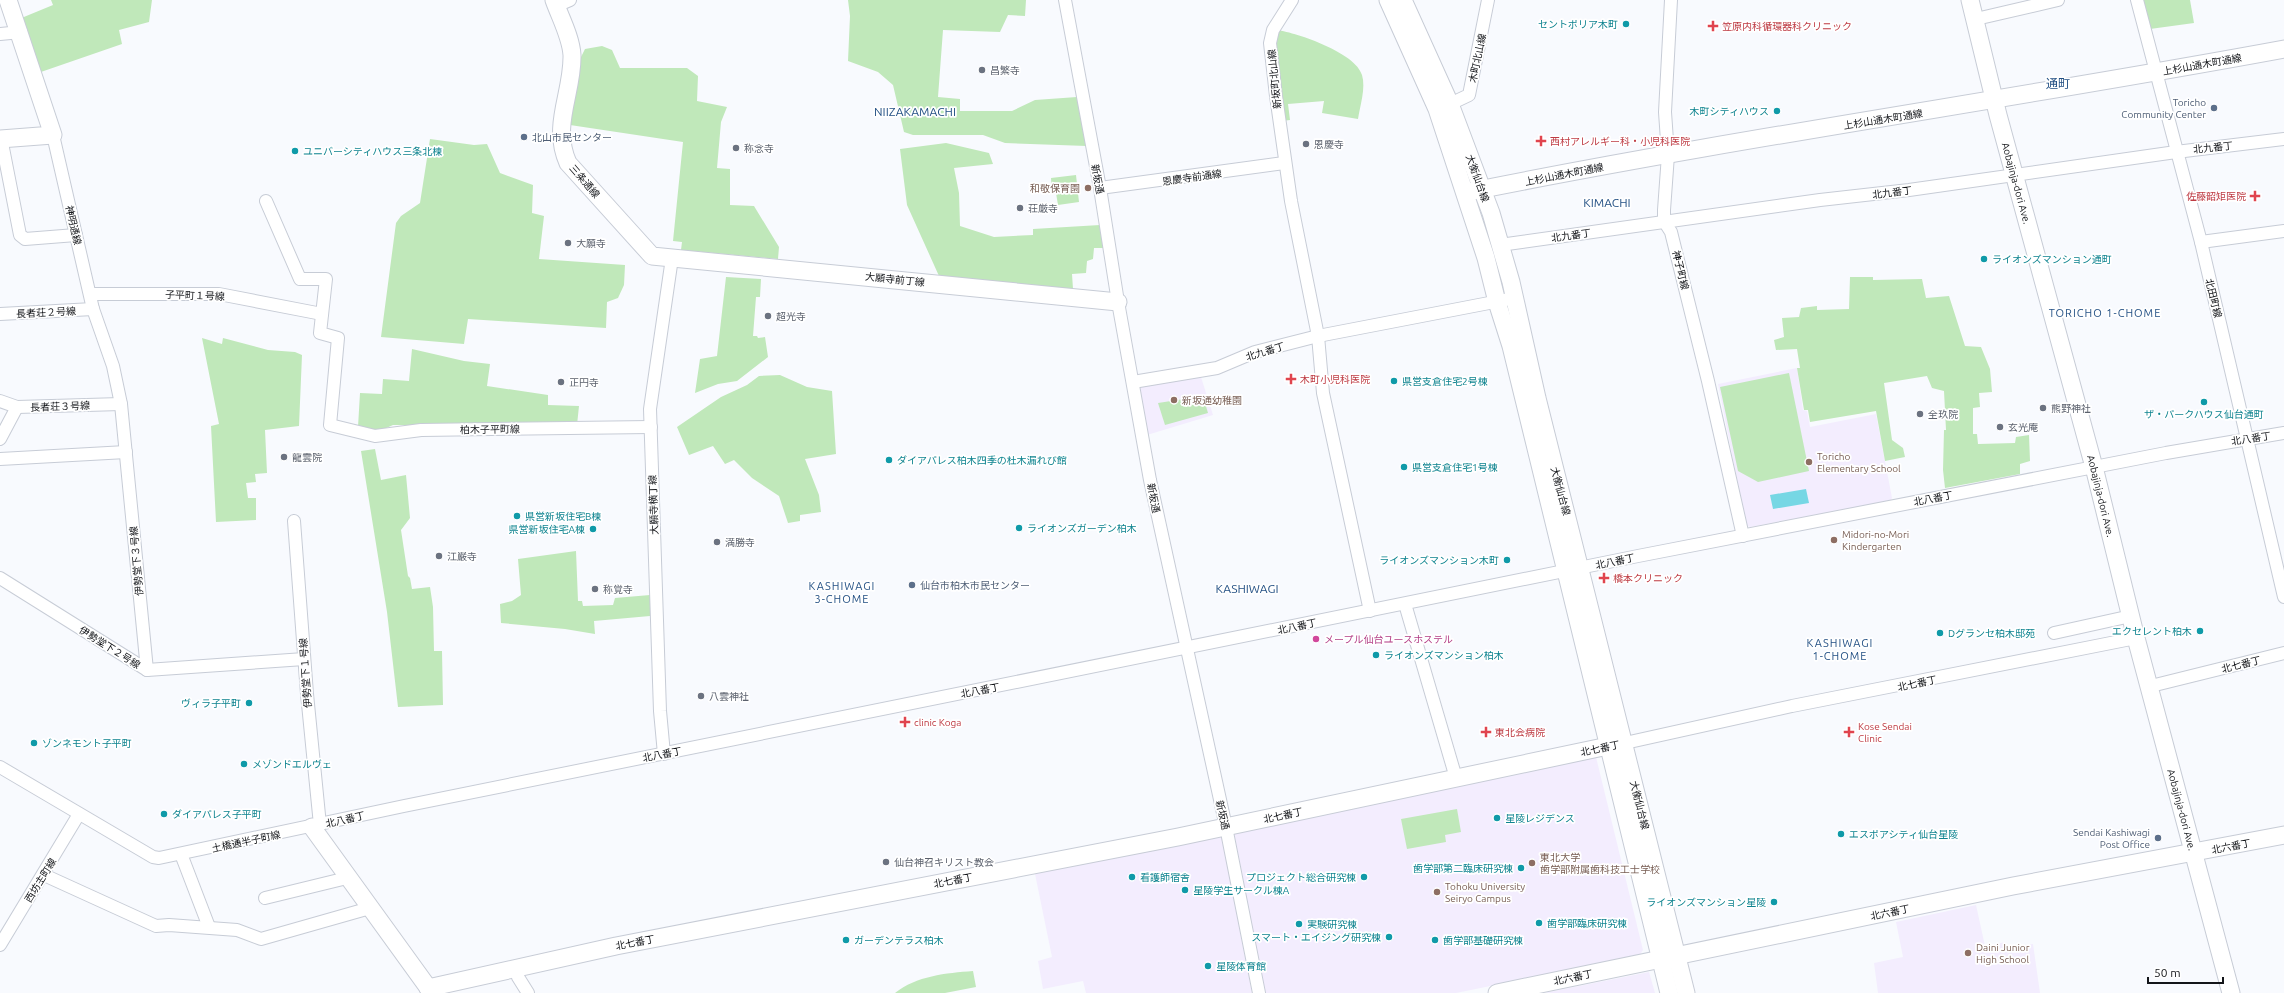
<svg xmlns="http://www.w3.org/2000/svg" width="2284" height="993" viewBox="0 0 2284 993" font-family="Ubuntu,'Noto Sans JP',sans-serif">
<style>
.education{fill:#f3edfe}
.green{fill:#c0e8ba}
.water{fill:#76d7e4}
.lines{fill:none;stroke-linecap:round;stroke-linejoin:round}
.street-casing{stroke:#c7ccd6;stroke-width:14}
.secondary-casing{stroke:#c7ccd6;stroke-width:19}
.street{stroke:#fff;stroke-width:12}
.secondary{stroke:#fff;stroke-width:17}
.culture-dot{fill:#0f9aa8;stroke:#fff;stroke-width:1.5}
.health-dot{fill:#e0444e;stroke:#fff;stroke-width:1.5}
.worship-dot{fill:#6b7280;stroke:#fff;stroke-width:1.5}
.service-dot{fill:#5c6f8a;stroke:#fff;stroke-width:1.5}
.education-dot{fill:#8d6e63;stroke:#fff;stroke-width:1.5}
.hotel-dot{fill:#d1479c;stroke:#fff;stroke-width:1.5}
.labels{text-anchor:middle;stroke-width:3.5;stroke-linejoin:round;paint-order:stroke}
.culture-label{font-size:10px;fill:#0d838f;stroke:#fff;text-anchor:start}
.health-label{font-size:10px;fill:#be3a42;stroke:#fff;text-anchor:start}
.street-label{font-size:10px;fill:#131519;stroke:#fff}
.worship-label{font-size:10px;fill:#5b616d;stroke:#fff;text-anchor:start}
.service-label{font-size:10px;fill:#4e5e75;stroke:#fff;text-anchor:end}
.education-label{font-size:10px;fill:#785e54;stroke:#fff;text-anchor:start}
.hotel-label{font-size:10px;fill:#b23c85;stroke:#fff;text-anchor:start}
.neighbourhood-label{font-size:11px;letter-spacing:1px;fill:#235084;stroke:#fff}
.quarter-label{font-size:12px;fill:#235084;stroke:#fff}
</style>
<rect width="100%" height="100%" fill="#f8fafe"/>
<!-- education -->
<g class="education">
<path d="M1797,368L1803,410L1807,411L1810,427L1876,414L1892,498L1890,501L1750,527L1746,525L1718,384Z"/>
<path d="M1200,374L1213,415L1147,435L1137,385Z"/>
<path d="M1596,757L1643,950L1639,956L1456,993H1265L1234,834Z"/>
<path d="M1220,834L1223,840L1252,993H1086L1083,981L1043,989L1038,961L1052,957L1034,869Z"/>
<path d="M1976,905L1985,946L2006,942L2007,947L2033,944L2040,993H1878L1874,963L1903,957L1896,922Z"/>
<path d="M1649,972L1655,993H1544Z"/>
</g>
<!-- green -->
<g class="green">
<path d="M51,0H152L149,22L119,30L122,44L38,73L19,19L53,5Z"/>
<path d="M848,0H1026L1025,16L1008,15L1000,32L943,30L938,97L960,99V111H1012L1035,100L1077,97L1087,146L1005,143L983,135H913L904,132L893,85L878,72L848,61L850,16Z"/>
<path d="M2139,0H2190L2194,23L2150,29Z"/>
<path d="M1277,30C1298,33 1356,53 1362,75C1366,88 1360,106 1358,119L1322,113L1324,101L1288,104L1290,120L1282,121L1274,45Z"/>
<path d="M602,46L612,50L620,68H687L698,76L697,101L727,107L721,122L717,168L730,169V205L754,206L779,247L778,259L681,250L682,242L673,241L683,142L570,125L579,61L585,49Z"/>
<path d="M430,139L474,145L487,144L500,173L533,185L532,213L544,216L539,259L625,265L624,285L618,298L607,302L606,328L468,319L464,344L381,337L396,223L401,216L420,203Z"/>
<path d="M946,143L989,153L993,164L954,168L959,193L960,226L994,237L1033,235V229L1100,225L1104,248H1094L1093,259L1087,261L1086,273L1072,274L1073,289L939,276L907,205L900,149Z"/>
<path d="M1076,175L1079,202L1058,205L1056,193H1052L1051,178Z"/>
<path d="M726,277L761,279L760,297H756L753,336H757L758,338L765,337L768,357L737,381L718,384L695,393L700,359L717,356Z"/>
<path d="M1850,277H1873V280L1922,279L1926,298L1949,296L1965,346L1981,347L1990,369L1992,392L1979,393L1980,407L1973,408V434H1977L1978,444L2015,443L2016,437L2029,435L2030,461L2020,464V474L1945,488L1943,470L1944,430H1946L1944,391L1932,388L1927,376L1884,383L1892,440L1903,448L1905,457L1885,461L1876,411L1810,422L1808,410H1804L1797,368H1800L1797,349L1776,350L1774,340L1784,337L1782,318L1799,317L1801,308L1817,306V310L1849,309Z"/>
<path d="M202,338L222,344L223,338L268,350L295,352L302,355L299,426L265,430L267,473L255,474L256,482L246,483L248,498H256V520L216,522L211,426L219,424Z"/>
<path d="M412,349L464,361L490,364L487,386L548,395V405L579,406L577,425H393L375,433L358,427L360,393L382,394L383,379L409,381Z"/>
<path d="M1789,373L1809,471L1758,482L1738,471L1720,387Z"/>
<path d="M780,375L807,387L832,391L836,454L805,459L819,495L821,512L800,515V521L788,523L779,496L752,478L734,460L725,464L713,446L689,455L677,427L721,397L747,385L759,376Z"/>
<path d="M1203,396L1208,413L1165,425L1158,403Z"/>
<path d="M375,449L381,480L406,475L410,518L401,530L408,576L410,578L412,589L430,587L433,607L434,651H442L443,705L398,707L387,612L361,451Z"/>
<path d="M576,551L578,601H582L583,606L613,605L615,598L650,595V616L594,621L595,634L565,629L501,623L500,604L512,601L521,595L518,559Z"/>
<path d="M1457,809L1461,832L1445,835L1446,842L1407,849L1401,819Z"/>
<path d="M973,971L976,987L945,993H895C916,976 946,973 973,971Z"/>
</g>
<!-- water -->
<path class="water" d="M1806,489L1809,503L1773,509L1770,495Z"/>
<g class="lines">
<defs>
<g id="street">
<path d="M1065,0L1100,188L1118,302L1150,480L1226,827L1259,993"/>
<path d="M1292,0L1273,30L1270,43L1276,96L1291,201L1318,336L1323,393L1370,611"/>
<path d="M1671,0L1665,112L1668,155L1664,210V221L1671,232L1708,381L1743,536"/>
<path d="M2137,0L2201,242L2284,597"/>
<path d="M556,6L570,0"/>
<path d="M1976,19L2058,0"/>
<path d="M0,34L21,32"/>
<path d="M1450,104L1469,95L1488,0"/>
<path d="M53,135L93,309L113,366L121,404L147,670"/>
<path d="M1,138L20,235L25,239L76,235"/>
<path d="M1100,188L1284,163"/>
<path d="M266,201L300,279H326L320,333L338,338L330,425L375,436L421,430L651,427"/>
<path d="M2201,242L2284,231"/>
<path d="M1500,245L1820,200L1909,190L2176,152L2284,139"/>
<path d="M90,294H219L322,314"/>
<path d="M0,314L93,309"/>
<path d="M1133,382L1217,368L1255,352L1318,336L1515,298"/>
<path d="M0,401L17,407L121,404"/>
<path d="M0,439L17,407"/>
<path d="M0,459L126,452"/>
<path d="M294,521L307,694L320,825"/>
<path d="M0,578L147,670L304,659"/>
<path d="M1405,604L1456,778"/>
<path d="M2054,633L2131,616"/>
<path d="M2151,686L2284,653"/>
<path d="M1616,745L1792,706L2136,638"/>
<path d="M664,754L660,711L650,409L672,258"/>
<path d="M0,767L153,857L159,858L404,806L1638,556L2166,453L2284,433"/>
<path d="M181,854L209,927"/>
<path d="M44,875L156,926L169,925L237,930L261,939L370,908"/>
<path d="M265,898L347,878"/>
<path d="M0,945L79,814"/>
<path d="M515,967L518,977L528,993"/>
</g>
<g id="secondary">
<path d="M554,0C560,17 571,37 572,55C573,93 551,125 568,163L652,256L1118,302"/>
<path d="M1388,0L1437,109L1486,258L1497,302L1511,346L1669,993"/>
<path d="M1403,0L1450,104L1491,213L1511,282L1537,398L1686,993"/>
<path id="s1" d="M1970,0L1998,115L2094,467L2136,638L2231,993"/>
<path d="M0,139L53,135L8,0"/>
<path d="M1473,191C1742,137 2014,99 2284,49"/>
<path d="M312,827L432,993"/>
<path d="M428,988L616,946L1178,837L1608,746"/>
<path d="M1497,993L2013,886L2284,835"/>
</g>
</defs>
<!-- street casing -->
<use href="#street" class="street-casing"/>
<!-- secondary casing -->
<use href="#secondary" class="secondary-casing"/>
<!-- street -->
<use href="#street" class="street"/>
<!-- secondary -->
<use href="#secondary" class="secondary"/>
</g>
<!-- markers -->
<g class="culture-dot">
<circle cx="1626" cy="24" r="4"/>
<circle cx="1777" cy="111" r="4"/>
<circle cx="295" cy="151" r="4"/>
<circle cx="1984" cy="259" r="4"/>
<circle cx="1394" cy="381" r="4"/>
<circle cx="2204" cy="402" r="4"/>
<circle cx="889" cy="460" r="4"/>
<circle cx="1404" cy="467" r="4"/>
<circle cx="517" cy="516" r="4"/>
<circle cx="1019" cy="528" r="4"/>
<circle cx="593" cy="529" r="4"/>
<circle cx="1507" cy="560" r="4"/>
<circle cx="2200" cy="631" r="4"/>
<circle cx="1940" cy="633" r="4"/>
<circle cx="1376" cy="655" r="4"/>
<circle cx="249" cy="703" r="4"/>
<circle cx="34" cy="743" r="4"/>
<circle cx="244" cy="764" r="4"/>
<circle cx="164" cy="814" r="4"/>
<circle cx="1497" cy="818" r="4"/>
<circle cx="1841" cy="834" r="4"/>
<circle cx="1521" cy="868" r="4"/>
<circle cx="1132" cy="877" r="4"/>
<circle cx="1364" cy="877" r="4"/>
<circle cx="1185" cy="890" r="4"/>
<circle cx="1774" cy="902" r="4"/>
<circle cx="1539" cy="923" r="4"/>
<circle cx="1299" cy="924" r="4"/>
<circle cx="1389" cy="937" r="4"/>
<circle cx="846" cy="940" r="4"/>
<circle cx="1435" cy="940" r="4"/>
<circle cx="1208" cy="966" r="4"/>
</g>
<g class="health-dot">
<path d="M1711 20h4v4h4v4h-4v4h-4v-4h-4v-4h4z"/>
<path d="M1539 135h4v4h4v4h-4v4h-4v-4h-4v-4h4z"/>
<path d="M2253 190h4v4h4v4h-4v4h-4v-4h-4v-4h4z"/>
<path d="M1289 373h4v4h4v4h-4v4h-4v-4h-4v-4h4z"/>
<path d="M1602 572h4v4h4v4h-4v4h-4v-4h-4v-4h4z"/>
<path d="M903 716h4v4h4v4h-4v4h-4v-4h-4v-4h4z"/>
<path d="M1484 726h4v4h4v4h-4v4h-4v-4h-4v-4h4z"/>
<path d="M1847 726h4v4h4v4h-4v4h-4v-4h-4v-4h4z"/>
</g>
<g class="worship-dot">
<circle cx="982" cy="70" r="4"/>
<circle cx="1306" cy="144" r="4"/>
<circle cx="736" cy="148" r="4"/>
<circle cx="1020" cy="208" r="4"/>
<circle cx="568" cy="243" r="4"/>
<circle cx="768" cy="316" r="4"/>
<circle cx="561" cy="382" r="4"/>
<circle cx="2043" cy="408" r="4"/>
<circle cx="1920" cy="414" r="4"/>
<circle cx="2000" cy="427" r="4"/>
<circle cx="284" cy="457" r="4"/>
<circle cx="717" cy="542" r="4"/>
<circle cx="439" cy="556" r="4"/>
<circle cx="595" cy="589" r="4"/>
<circle cx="701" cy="696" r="4"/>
<circle cx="886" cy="862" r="4"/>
</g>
<g class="service-dot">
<circle cx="2214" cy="108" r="4"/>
<circle cx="524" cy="137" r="4"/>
<circle cx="912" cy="585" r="4"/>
<circle cx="2158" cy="838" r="4"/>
</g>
<g class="education-dot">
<circle cx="1088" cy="188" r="4"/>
<circle cx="1174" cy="400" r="4"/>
<circle cx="1809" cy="462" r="4"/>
<circle cx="1834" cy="540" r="4"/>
<circle cx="1532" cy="863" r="4"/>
<circle cx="1437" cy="892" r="4"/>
<circle cx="1968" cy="953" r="4"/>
</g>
<circle class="hotel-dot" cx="1316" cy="639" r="4"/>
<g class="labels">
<!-- culture labels -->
<g class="culture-label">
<text x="1618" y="28" text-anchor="end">セントポリア木町</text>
<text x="1769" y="115" text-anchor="end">木町シティハウス</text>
<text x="303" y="155">ユニバーシティハウス三条北棟</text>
<text x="1992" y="263">ライオンズマンション通町</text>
<text x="1402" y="385">県営支倉住宅2号棟</text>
<text x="2204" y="418" text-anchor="middle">ザ・パークハウス仙台通町</text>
<text x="897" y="464">ダイアパレス柏木四季の杜木漏れび館</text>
<text x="1412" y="471">県営支倉住宅1号棟</text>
<text x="525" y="520">県営新坂住宅B棟</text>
<text x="1027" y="532">ライオンズガーデン柏木</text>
<text x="585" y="533" text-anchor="end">県営新坂住宅A棟</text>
<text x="1499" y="564" text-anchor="end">ライオンズマンション木町</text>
<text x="2192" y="635" text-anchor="end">エクセレント柏木</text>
<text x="1948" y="637">Dグランセ柏木邸苑</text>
<text x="1384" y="659">ライオンズマンション柏木</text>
<text x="241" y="707" text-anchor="end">ヴィラ子平町</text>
<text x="42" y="747">ゾンネモント子平町</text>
<text x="252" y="768">メゾンドエルヴェ</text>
<text x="172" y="818">ダイアパレス子平町</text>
<text x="1505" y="822">星陵レジデンス</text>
<text x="1849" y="838">エスポアシティ仙台星陵</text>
<text x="1513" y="872" text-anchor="end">歯学部第二臨床研究棟</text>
<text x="1140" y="881">看護師宿舎</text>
<text x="1356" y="881" text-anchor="end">プロジェクト総合研究棟</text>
<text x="1193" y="894">星陵学生サークル棟A</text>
<text x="1766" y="906" text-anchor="end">ライオンズマンション星陵</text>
<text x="1547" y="927">歯学部臨床研究棟</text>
<text x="1307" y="928">実験研究棟</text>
<text x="1381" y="941" text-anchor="end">スマート・エイジング研究棟</text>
<text x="854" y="944">ガーデンテラス柏木</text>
<text x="1443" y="944">歯学部基礎研究棟</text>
<text x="1216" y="970">星陵体育館</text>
</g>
<!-- health labels -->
<g class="health-label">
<text x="1722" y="30">笠原内科循環器科クリニック</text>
<text x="1550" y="145">西村アレルギー科・小児科医院</text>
<text x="2246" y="200" text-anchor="end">佐藤韶矩医院</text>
<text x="1300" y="383">木町小児科医院</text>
<text x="1613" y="582">橋本クリニック</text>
<text x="914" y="726">clinic Koga</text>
<text x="1858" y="730">Kose Sendai<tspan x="1858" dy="12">Clinic</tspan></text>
<text x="1495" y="736">東北会病院</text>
</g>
<!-- street labels -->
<g class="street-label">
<text transform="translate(1477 58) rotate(-78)" y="4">木町北山線</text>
<text transform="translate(2202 64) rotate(-10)" y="4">上杉山通木町通線</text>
<text transform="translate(1274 79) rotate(-96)" y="4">新坂町北山線</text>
<text transform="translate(1883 119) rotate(-9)" y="4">上杉山通木町通線</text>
<text transform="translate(2213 147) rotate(-6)" y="4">北九番丁</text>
<text transform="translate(1564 174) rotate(-11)" y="4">上杉山通木町通線</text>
<text transform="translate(1192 177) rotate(-8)" y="4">恩慶寺前通線</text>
<text transform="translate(1478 178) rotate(70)" y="4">大衡仙台線</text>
<text transform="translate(1098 179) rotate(79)" y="4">新坂通</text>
<text transform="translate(585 181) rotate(49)" y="4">三条通線</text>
<text dy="4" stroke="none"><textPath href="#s1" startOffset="189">Aobajinja-dori Ave.</textPath></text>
<text transform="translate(1892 192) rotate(-7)" y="4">北九番丁</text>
<text transform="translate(74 225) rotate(77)" y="4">神明通線</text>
<text transform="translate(1571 235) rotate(-8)" y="4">北九番丁</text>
<text transform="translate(1681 270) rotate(76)" y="4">神子町線</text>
<text transform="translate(895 279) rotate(6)" y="4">大願寺前丁線</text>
<text transform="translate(195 295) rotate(2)" y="4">子平町１号線</text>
<text transform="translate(2214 298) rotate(76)" y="4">北田町線</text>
<text transform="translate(46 312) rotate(-3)" y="4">長者荘２号線</text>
<text transform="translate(1265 351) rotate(-17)" y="4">北九番丁</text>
<text transform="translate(60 406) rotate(-2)" y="4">長者荘３号線</text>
<text transform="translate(490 429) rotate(-1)" y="4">柏木子平町線</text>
<text transform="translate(2251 438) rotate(-9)" y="4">北八番丁</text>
<text transform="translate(1561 491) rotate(75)" y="4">大衡仙台線</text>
<text dy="4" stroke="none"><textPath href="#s1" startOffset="513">Aobajinja-dori Ave.</textPath></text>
<text transform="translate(1154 498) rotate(79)" y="4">新坂通</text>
<text transform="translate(1933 498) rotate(-11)" y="4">北八番丁</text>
<text transform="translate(653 505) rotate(-92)" y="4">大願寺横丁線</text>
<text transform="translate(136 561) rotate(-95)" y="4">伊勢堂下３号線</text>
<text transform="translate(1615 561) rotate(-12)" y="4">北八番丁</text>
<text transform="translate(1297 626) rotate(-12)" y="4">北八番丁</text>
<text transform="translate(110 647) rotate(32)" y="4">伊勢堂下２号線</text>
<text transform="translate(2241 664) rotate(-14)" y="4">北七番丁</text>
<text transform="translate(305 673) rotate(-94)" y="4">伊勢堂下１号線</text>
<text transform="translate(1917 683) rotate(-12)" y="4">北七番丁</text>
<text transform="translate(980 690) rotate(-11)" y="4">北八番丁</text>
<text transform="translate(1600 748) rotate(-12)" y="4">北七番丁</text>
<text transform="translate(662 754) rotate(-11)" y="4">北八番丁</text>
<text transform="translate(1640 805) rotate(76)" y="4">大衡仙台線</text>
<text dy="4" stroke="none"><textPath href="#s1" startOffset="837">Aobajinja-dori Ave.</textPath></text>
<text transform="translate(1223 815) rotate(77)" y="4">新坂通</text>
<text transform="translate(1283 815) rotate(-12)" y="4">北七番丁</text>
<text transform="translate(345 819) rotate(-13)" y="4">北八番丁</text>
<text transform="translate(246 841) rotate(-12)" y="4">土橋通半子町線</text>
<text transform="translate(2231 846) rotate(-11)" y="4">北六番丁</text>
<text transform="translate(40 880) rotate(-58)" y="4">西坊主町線</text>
<text transform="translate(953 880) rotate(-11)" y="4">北七番丁</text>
<text transform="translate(1890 912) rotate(-12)" y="4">北六番丁</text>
<text transform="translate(635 942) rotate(-11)" y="4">北七番丁</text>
<text transform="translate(1573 977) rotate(-12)" y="4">北六番丁</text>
</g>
<!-- worship labels -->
<g class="worship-label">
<text x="990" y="74">昌繁寺</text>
<text x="1314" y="148">恩慶寺</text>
<text x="744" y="152">称念寺</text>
<text x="1028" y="212">荘厳寺</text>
<text x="576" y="247">大願寺</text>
<text x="776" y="320">超光寺</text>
<text x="569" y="386">正円寺</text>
<text x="2051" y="412">熊野神社</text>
<text x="1928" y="418">全玖院</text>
<text x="2008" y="431">玄光庵</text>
<text x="292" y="461">龍雲院</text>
<text x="725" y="546">満勝寺</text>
<text x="447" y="560">江巌寺</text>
<text x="603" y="593">称覚寺</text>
<text x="709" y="700">八雲神社</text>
<text x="894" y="866">仙台神召キリスト教会</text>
</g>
<!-- service labels -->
<g class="service-label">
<text x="2206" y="106">Toricho<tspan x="2206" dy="12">Community Center</tspan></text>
<text x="532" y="141" text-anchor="start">北山市民センター</text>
<text x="920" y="589" text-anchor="start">仙台市柏木市民センター</text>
<text x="2150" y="836">Sendai Kashiwagi<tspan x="2150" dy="12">Post Office</tspan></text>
</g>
<!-- education labels -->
<g class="education-label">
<text x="1080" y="192" text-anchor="end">和敬保育園</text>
<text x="1182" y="404">新坂通幼稚園</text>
<text x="1817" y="460">Toricho<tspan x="1817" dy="12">Elementary School</tspan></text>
<text x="1842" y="538">Midori-no-Mori<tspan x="1842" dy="12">Kindergarten</tspan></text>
<text x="1540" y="861">東北大学<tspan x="1540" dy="12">歯学部附属歯科技工士学校</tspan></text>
<text x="1445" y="890">Tohoku University<tspan x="1445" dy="12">Seiryo Campus</tspan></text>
<text x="1976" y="951">Daini Junior<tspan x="1976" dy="12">High School</tspan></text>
</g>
<!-- hotel labels -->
<g class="hotel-label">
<text x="1324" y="643">メープル仙台ユースホステル</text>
</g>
<!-- neighbourhood labels -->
<g class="neighbourhood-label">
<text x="2105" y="317">TORICHO 1-CHOME</text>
<text x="842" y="590">KASHIWAGI<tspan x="842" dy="13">3-CHOME</tspan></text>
<text x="1840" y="647">KASHIWAGI<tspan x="1840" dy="13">1-CHOME</tspan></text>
</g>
<!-- quarter labels -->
<g class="quarter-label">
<text x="2058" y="88">通町</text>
<text x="915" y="116">NIIZAKAMACHI</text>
<text x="1607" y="207">KIMACHI</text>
<text x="1247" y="593">KASHIWAGI</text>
</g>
</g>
<!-- scale -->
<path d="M2148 977v6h75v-6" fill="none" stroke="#131519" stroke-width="2"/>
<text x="2154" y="977" font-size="12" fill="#131519" stroke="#ffffff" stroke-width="3" paint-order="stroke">50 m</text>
</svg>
